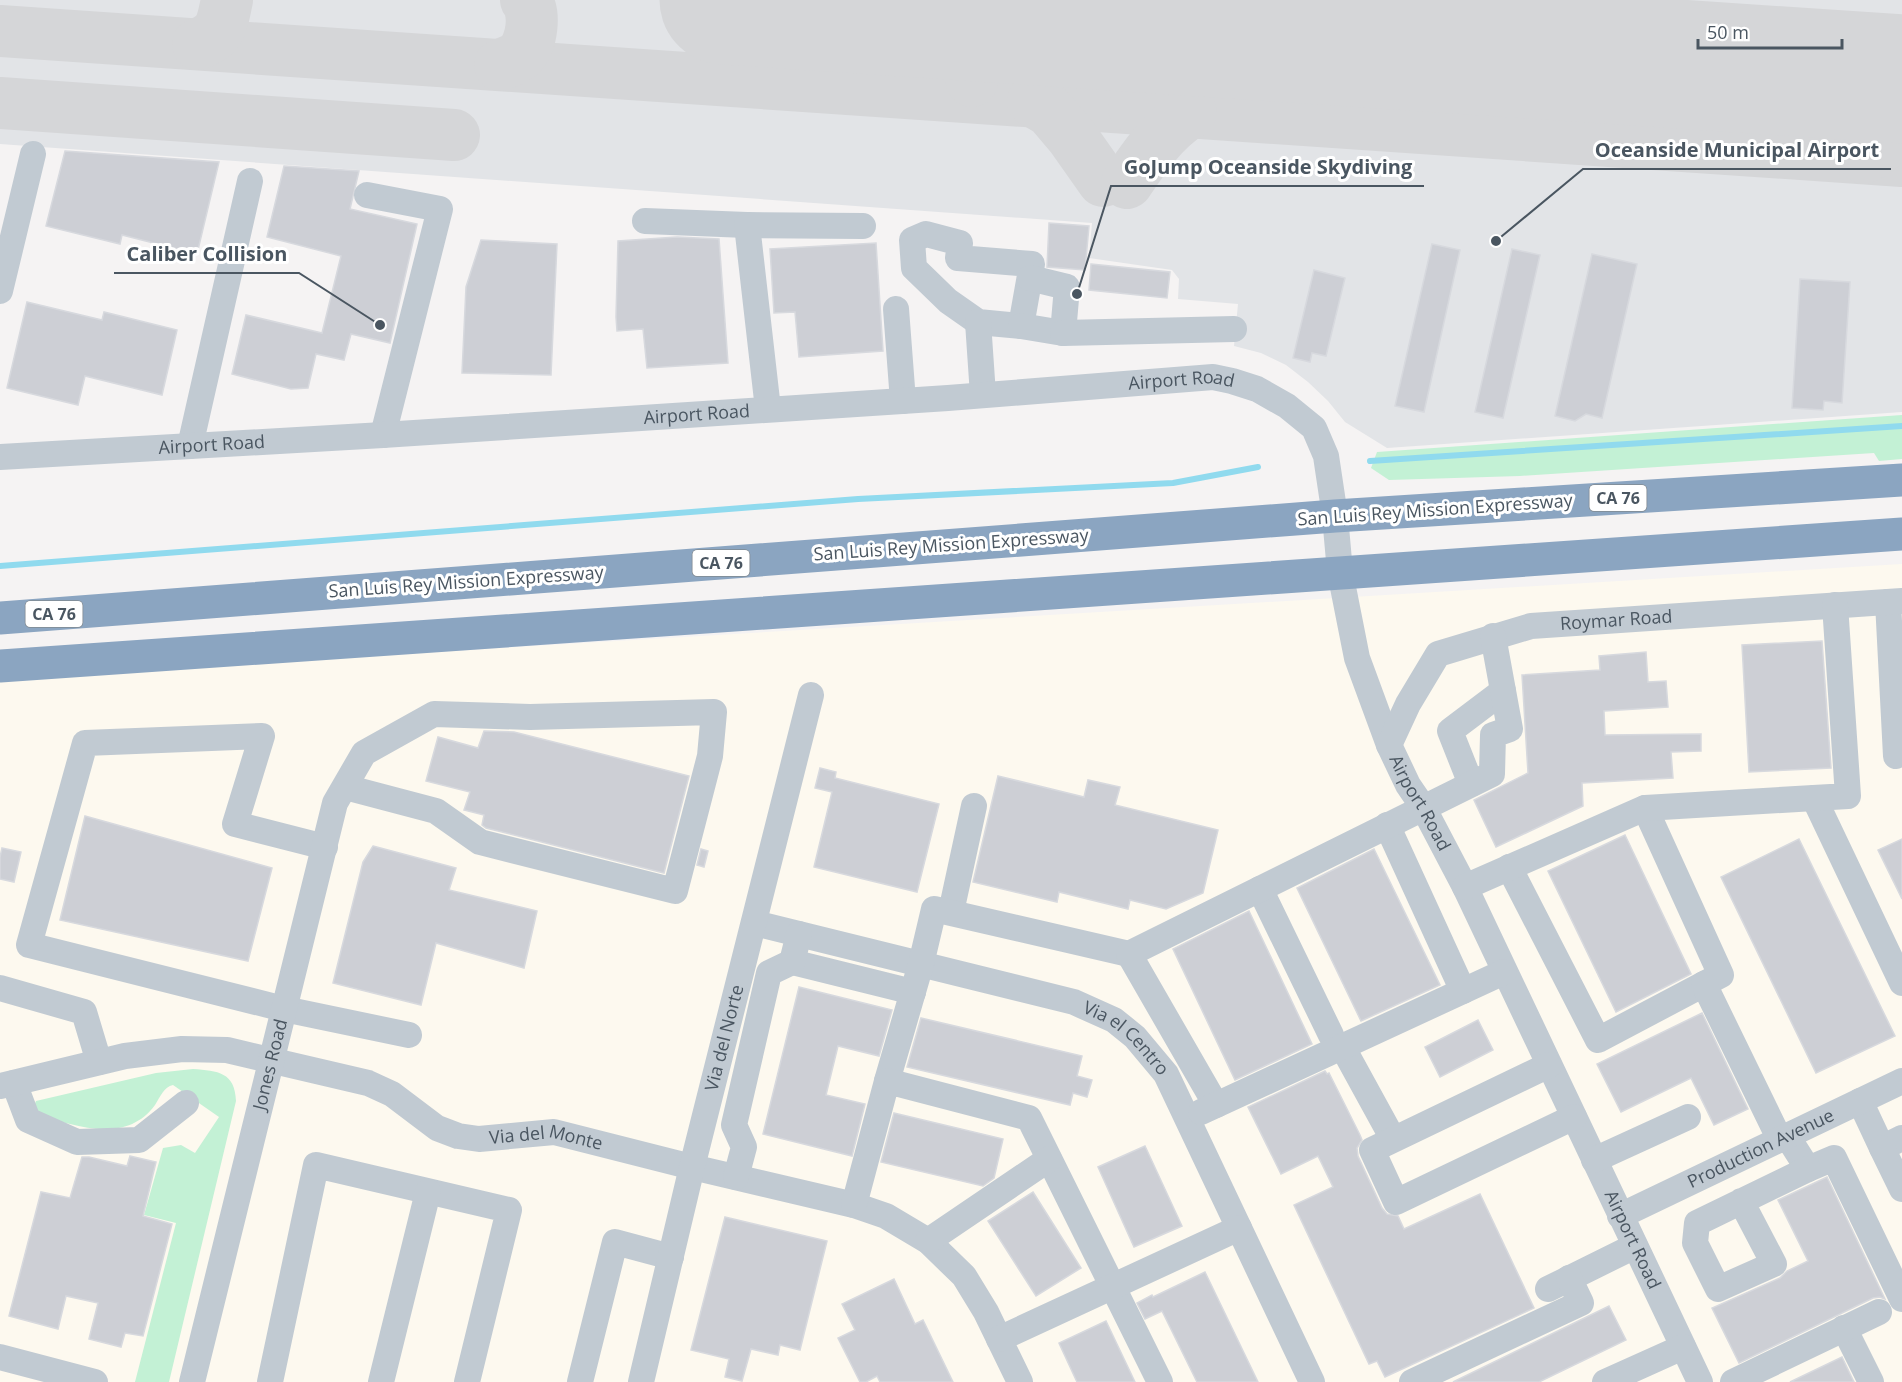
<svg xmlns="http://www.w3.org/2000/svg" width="1902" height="1382" viewBox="0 0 1902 1382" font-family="'Open Sans',sans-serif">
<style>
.commercial{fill:#fdf9ef}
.airport{fill:#e2e4e7}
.green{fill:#c3f1d5}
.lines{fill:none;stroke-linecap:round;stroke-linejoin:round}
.stream{stroke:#90daee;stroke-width:6}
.taxiway{stroke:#d5d6d8;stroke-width:52}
.runway{stroke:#d5d6d8;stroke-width:129}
.building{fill:#cdcfd5;stroke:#d7d9de;stroke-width:1.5}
.minor{stroke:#c1cad2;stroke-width:26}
.highway{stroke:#8ba5c1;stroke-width:33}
.labels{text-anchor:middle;stroke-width:6;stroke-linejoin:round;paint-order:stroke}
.shield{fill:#fff;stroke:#808990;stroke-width:1.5}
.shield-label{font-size:16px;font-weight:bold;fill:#4a5661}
.street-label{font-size:18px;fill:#4a5661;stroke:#fff}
.leader{fill:none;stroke:#4a5661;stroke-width:2}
.callout-dot{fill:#4a5661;stroke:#fff;stroke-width:2}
.callout-label{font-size:20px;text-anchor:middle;font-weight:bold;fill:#4a5661;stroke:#fff;stroke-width:6;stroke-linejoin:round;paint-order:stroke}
</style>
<rect width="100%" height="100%" fill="#f5f3f3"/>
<!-- commercial -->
<path class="commercial" d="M1902,564V1382H0V678Z"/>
<!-- airport -->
<path class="airport" d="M0,0H1902V412L1387,448L1345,422L1328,401L1308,382L1286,365L1261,353L1234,346L1238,304L1178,299L1179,279L1172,270L1089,258L1092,223L0,144Z"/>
<!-- green -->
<g class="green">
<path d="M1902,415V459L1879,461L1874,453L1520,476L1389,480L1371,468L1377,452Z"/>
<path d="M193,1069C218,1071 235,1072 236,1101L169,1382H135L176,1223L144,1215L163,1148L181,1145L195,1153L219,1117L173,1085C164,1087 160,1097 155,1105C134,1134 101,1132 70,1124C56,1121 41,1118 34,1106L36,1101L156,1073Z"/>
</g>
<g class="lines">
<!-- stream -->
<g class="stream">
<path d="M1370,461L1902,426"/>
<path d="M0,566L858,499L1173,483L1258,467"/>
</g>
<!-- taxiway -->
<g class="taxiway">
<path d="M928,14C939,17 954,20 962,30C976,46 972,78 955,91C951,93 946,94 941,95"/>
<path d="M0,31L1902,161"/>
<path d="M198,44C222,35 222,23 227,0"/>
<path d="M500,65C508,62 515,60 521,54C532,42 536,13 526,0"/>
<path d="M1849,76C1859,80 1871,83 1879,91C1891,102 1893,131 1883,144C1878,151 1871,154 1864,158"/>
<path d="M972,81C969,75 970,70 970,63C972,33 985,29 1011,19"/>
<path d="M1033,101L1050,111L1072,137L1103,181"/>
<path d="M0,103L454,135"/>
<path d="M1134,108L1185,59L1203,47L1233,34"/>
<path d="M1127,183C1145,156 1163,130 1191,112"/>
</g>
<!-- runway -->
<path class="runway" d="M724,0L1902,79"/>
</g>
<!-- building -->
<g class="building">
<path d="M65,151L219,162L197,254L122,235L120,244L46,226Z"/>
<path d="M284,166L359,171L350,209L417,224L390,343L351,334L344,360L316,354L308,388L291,389L232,374L246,315L322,333L341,256L267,237Z"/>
<path d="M1049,223L1089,226L1085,270L1047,267Z"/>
<path d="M677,237L719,239L728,363L647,368L643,329L617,331L616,317L618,241Z"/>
<path d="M481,240L557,244L551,375L462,373L466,287Z"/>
<path d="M876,243L883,351L799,357L795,312L774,313L770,249Z"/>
<path d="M1432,244L1460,250L1424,412L1395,406Z"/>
<path d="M1512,249L1540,255L1503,418L1475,412Z"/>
<path d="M1592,254L1637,264L1602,418L1586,414L1575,421L1555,416Z"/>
<path d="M1091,264L1170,272L1167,298L1089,290Z"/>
<path d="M1314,270L1345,278L1326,356L1312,353L1310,362L1293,358Z"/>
<path d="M1800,279L1850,282L1842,403L1824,401L1823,410L1792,408Z"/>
<path d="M27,302L102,320L104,312L177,330L162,395L85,376L78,405L7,388Z"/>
<path d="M1822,641L1831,768L1749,772L1742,645Z"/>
<path d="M1646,652L1648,682L1666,681L1668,707L1604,711L1605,735L1701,734V751L1671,752L1673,778L1582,783L1583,806L1496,847L1474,800L1528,773L1522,675L1600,670L1599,656Z"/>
<path d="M484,731L514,732L689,776L664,873L486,828L482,825L484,815L464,810L470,792L426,781L438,737L478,748Z"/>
<path d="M820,768L836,772L835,778L939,804L917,892L814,867L832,792L815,788Z"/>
<path d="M998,776L1084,797L1088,780L1120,787L1115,805L1218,830L1203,893L1166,909L1130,900L1128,909L1059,892L1057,902L973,882Z"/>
<path d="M85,816L272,868L248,961L60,920Z"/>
<path d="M1625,835L1691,974L1616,1012L1548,871Z"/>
<path d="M1799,839L1895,1036L1816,1073L1721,877Z"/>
<path d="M1902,839V899L1878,850Z"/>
<path d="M373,846L456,868L449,890L537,911L524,968L436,943L421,1005L333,983L363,862Z"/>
<path d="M2,848L21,852L14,882L0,879V857Z"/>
<path d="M701,849L708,851L704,867L697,865Z"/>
<path d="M1374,849L1440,985L1361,1021L1297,888Z"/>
<path d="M1249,911L1312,1044L1235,1080L1173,949Z"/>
<path d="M799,987L892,1010L879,1056L838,1046L826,1095L865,1104L852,1156L763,1134Z"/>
<path d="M1702,1013L1748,1109L1714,1125L1691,1078L1621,1112L1597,1064Z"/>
<path d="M921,1018L1082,1056L1077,1076L1092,1080L1087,1097L1073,1093L1070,1105L907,1067Z"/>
<path d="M1478,1020L1493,1050L1440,1077L1425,1047Z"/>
<path d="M1325,1071L1327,1074L1329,1073L1360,1135L1362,1140L1357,1148L1358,1156L1382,1208L1387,1214L1398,1216L1404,1229L1480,1194L1534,1308L1385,1377L1377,1361L1369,1364L1294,1205L1333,1187L1318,1156L1281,1174L1248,1107Z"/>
<path d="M894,1113L1003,1139L994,1178L983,1186L881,1162Z"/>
<path d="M1145,1146L1182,1226L1134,1247L1098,1167Z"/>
<path d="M130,1156L156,1162L143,1216L172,1224L143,1336L125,1333L121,1347L89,1339L98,1303L66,1296L58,1329L9,1316L41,1192L70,1198L82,1157H89L127,1166Z"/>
<path d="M1827,1177L1885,1299L1880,1297L1873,1298L1739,1363L1712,1308L1780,1278L1787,1271L1808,1261L1778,1200Z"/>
<path d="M1033,1192L1081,1268L1036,1296L988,1221Z"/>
<path d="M725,1217L827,1241L800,1350L780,1345L778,1355L751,1349L742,1381L725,1377L729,1359L691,1350Z"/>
<path d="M1205,1272L1258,1382H1197L1162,1311L1145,1319L1137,1303L1152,1295L1153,1297Z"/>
<path d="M894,1279L915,1324L923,1320L953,1382H880L877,1376L866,1382H860L838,1338L855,1330L842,1304Z"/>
<path d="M1609,1306L1626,1340L1539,1382H1453Z"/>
<path d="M1106,1321L1135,1382H1077L1059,1343Z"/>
<path d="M1842,1357L1854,1382H1790Z"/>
</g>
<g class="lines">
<!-- minor -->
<g class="minor">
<path d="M367,195L440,209L383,435"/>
<path d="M645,221L747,225"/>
<path d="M926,234L960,243L958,258L1032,264L1021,326L978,322L948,301L914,268L912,240Z"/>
<path d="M0,291L33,154"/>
<path d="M896,309L903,401"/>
<path d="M978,322L983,395"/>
<path d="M1021,326L1063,333L1067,287L1030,278"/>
<path d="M1063,333L1234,329"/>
<path d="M768,409L747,225L863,226"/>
<path d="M190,446L250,181"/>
<path id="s1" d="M0,457L383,435L948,398L1213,377L1232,381L1257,389L1287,406L1314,428L1326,456L1335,516L1340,572L1357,658L1389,745L1408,785L1423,807L1465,887L1700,1382"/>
<path d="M1888,602L1896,756"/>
<path id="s2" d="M1389,745L1408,704L1438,654L1531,626L1902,601"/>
<path d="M1471,784L1450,731L1503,691"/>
<path d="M1814,798L1902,983"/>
<path d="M1387,825L1463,991"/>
<path d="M325,847L235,824L262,736L85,743L29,945L284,1009L409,1035"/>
<path d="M1509,867L1598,1040L1721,975L1645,808"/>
<path d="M1465,887L1645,808L1848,796L1835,605"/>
<path d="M1260,889L1331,1035"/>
<path d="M951,912L974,806"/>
<path id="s3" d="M754,923L1074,1002L1114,1020L1135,1037L1166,1074L1312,1382"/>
<path d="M792,962L913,992"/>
<path d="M1704,984L1780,1140"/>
<path d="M0,988L84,1012L99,1062"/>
<path d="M1342,1046L1393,1139"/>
<path d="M1549,1065L1372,1150L1396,1202L1574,1117"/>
<path d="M887,1081L921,964L934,909L1129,954"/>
<path d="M14,1083L28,1120L77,1142L139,1140L186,1103"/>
<path id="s4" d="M0,1086L125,1056L182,1049L227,1050L368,1083L392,1094L437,1128L458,1136L479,1139L554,1132L692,1167L854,1205L886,1216L928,1241L964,1276L986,1312L1020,1382"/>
<path d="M1860,1101L1882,1148L1902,1138"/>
<path d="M1216,1105L1129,954L1492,774L1493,735L1510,729L1493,636"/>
<path d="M1201,1112L1504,972"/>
<path d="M1787,1136L1808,1169L1834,1158L1902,1299"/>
<path d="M1882,1148L1902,1189"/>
<path d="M1594,1160L1688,1117"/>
<path d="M736,1177L744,1147L734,1125L769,973L792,962L799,934"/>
<path d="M1741,1201L1774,1264L1718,1289L1695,1243L1697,1223L1808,1169"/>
<path d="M854,1205L887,1081L1029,1118L1160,1382"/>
<path id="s5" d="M1620,1216L1902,1081"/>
<path d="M928,1241L1049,1159"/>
<path d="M1548,1289L1635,1246"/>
<path d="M1844,1328L1871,1382"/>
<path d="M999,1339L1239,1228"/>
<path d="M0,1357L95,1382"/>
<path id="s6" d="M192,1382L335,803L364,753L434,714L530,717L714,712L710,756L675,891L480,842L436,811L345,787"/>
<path d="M270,1382L316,1165L509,1210L467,1382"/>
<path d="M381,1382L428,1192"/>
<path d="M580,1382L615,1242L671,1257"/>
<path id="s7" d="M641,1382L692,1167L811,695"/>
<path d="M1412,1382L1581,1303L1569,1278"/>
<path d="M1605,1382L1683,1347"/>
<path d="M1733,1382L1879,1312"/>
</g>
<!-- highway -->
<g class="highway">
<path d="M0,618L1335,516L1902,480"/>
<path d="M0,666L1902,534"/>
</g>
</g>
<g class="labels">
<!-- shield labels -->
<g class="shield">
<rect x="1589.5" y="485" width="57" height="26" rx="4.5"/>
<rect x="692.5" y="550" width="57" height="26" rx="4.5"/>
<rect x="25.5" y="601" width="57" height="26" rx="4.5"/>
</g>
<g class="shield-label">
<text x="1618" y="504">CA 76</text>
<text x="721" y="569">CA 76</text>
<text x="54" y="620">CA 76</text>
</g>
<!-- street labels -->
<g class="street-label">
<text dy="6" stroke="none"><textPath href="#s1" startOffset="1184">Airport Road</textPath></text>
<text dy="6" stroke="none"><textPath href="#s1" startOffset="698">Airport Road</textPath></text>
<text dy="6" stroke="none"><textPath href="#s1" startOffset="212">Airport Road</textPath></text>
<text transform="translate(1435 510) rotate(-4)" y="6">San Luis Rey Mission Expressway</text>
<text transform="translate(951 545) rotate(-4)" y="6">San Luis Rey Mission Expressway</text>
<text transform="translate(466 582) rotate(-4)" y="6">San Luis Rey Mission Expressway</text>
<text dy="6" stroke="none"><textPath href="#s2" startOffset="286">Roymar Road</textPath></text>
<text dy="6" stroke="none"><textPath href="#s1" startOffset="1724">Airport Road</textPath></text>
<text dy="6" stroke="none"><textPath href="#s7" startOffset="354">Via del Norte</textPath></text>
<text dy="6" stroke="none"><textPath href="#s3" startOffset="394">Via el Centro</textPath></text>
<text dy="6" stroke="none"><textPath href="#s6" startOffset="327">Jones Road</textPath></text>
<text dy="6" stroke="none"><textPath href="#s4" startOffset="570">Via del Monte</textPath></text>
<text dy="6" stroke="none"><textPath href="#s5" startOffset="156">Production Avenue</textPath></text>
<text dy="6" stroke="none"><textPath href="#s1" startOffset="2210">Airport Road</textPath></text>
</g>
</g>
<!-- callouts -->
<path class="leader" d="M1496 241L1583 169H1891M1077 294L1111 186H1424M380 325L299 273H114"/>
<g class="callout-dot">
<circle cx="1496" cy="241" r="6"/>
<circle cx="1077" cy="294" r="6"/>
<circle cx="380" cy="325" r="6"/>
</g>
<g class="callout-label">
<text x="1737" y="157">Oceanside Municipal Airport</text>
<text x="1268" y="174">GoJump Oceanside Skydiving</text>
<text x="207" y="261">Caliber Collision</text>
</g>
<!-- scale -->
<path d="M1698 39v9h144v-9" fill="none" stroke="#4a5661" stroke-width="3"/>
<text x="1707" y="39" font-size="18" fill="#4a5661" stroke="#ffffff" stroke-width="4.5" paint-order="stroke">50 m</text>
</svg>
